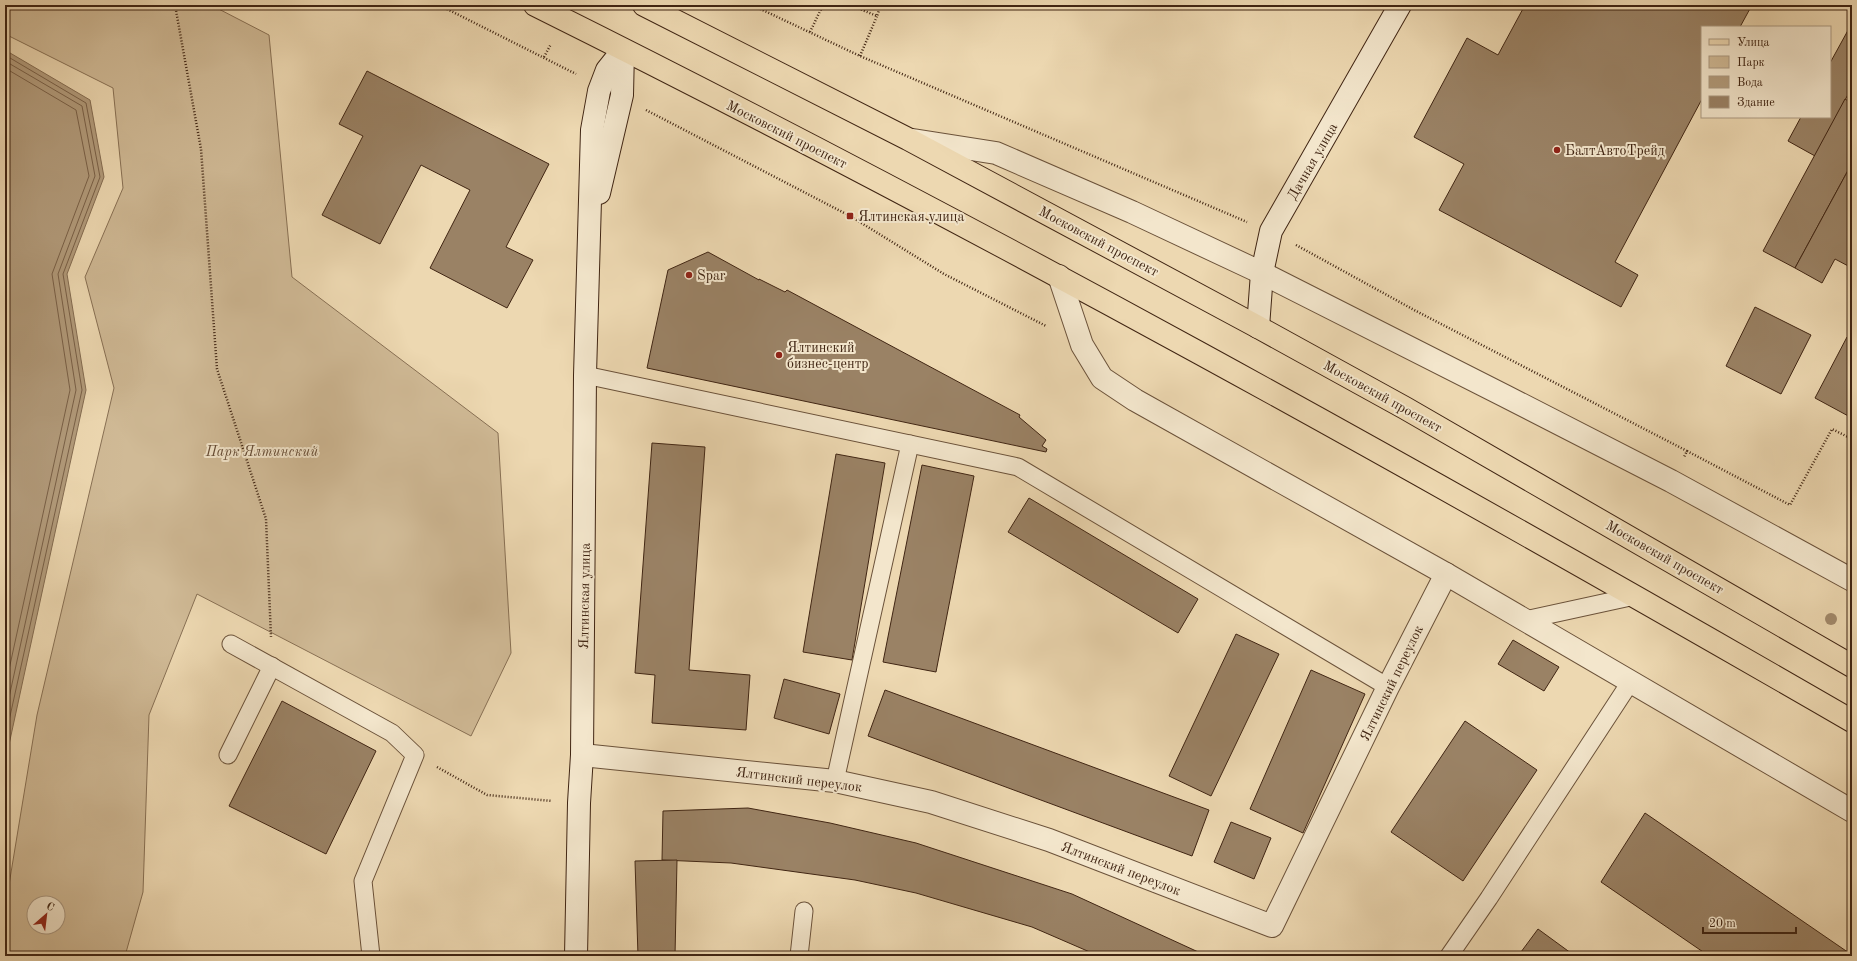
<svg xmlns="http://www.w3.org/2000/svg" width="1857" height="961" viewBox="0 0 1857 961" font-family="'Old Standard TT',serif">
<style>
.green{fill:#d0ba96;stroke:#887054;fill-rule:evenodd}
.water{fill:#b29b7b;stroke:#846c51}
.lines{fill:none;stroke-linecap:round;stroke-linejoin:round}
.shore{stroke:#796047;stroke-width:1}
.building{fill:#9a8265;stroke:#402513}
.lane-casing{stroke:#6b523a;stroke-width:19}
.street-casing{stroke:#6b523a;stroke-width:24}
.secondary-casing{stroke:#402513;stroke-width:24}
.primary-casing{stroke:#402513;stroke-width:24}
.path{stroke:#402513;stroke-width:2.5;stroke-dasharray:1 2;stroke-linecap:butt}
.lane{stroke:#f3e6cc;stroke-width:17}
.street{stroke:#f3e6cc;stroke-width:22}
.secondary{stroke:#f3e6cc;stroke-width:22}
.primary{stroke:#edd8b1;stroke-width:22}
.tree{fill:#a28a6c}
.poi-dot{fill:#8f2418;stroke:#f3e6cc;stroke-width:1.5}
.labels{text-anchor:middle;stroke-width:4;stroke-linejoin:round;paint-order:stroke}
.street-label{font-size:14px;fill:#402513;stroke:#f3e6cc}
.poi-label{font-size:14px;fill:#402513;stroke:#f3e6cc;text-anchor:start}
.park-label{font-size:14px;font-style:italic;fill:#644a34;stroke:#f3e6cc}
</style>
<rect width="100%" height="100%" fill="#edd8b1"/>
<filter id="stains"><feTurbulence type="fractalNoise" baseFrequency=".005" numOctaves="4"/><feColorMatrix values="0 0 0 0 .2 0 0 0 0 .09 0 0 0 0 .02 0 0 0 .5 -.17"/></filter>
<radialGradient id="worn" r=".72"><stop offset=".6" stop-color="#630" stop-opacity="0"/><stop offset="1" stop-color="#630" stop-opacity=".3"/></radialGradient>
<!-- green -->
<path class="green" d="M5,5H211L269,35L292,277L498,433L511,653L471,736L197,594L149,715L143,892L125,956H5V909L37,715L114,388L85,277L123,188L113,88L5,34ZM34,903H58V927H34Z"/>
<!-- water -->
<path class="water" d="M5,50L90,100L104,177L67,274L86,390L5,763Z"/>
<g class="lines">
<!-- shore -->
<g class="shore">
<path d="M5,55L86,103L100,177L63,274L82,390L5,739"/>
<path d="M5,61L82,106L95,176L58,274L76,390L5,716"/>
<path d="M5,68L76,110L89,176L52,274L70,390L5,688"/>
</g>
</g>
<!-- building -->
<g class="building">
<path d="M1525,5H1752L1740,27H1702V99L1615,262L1638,275L1621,307L1439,210L1464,164L1414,137L1467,38L1498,55Z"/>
<path d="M1852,23V87L1815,156L1788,141L1801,117H1830V63Z"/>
<path d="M367,71L549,164L506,247L533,260L507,308L430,268L470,190L421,165L380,244L322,215L363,136L339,124Z"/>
<path d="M1845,99L1852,103V163L1795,268L1763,251Z"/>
<path d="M1852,163V268L1835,259L1822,283L1795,268Z"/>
<path d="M708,252L759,280V279L785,292L787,290L1020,415L1019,417L1046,440L1042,446L1047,449L1046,452L647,368L668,270Z"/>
<path d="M1755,307L1811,335L1781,394L1726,366Z"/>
<path d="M1847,337L1852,340V418L1815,398Z"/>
<path d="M652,443L705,447L689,670L750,675L746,730L652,723L655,675L635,673Z"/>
<path d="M836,454L885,463L852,660L803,652Z"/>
<path d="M922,465L974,476L936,672L883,662Z"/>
<path d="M1029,498L1198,599L1178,633L1008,532Z"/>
<path d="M1236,634L1279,654L1211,796L1169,776Z"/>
<path d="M1513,640L1559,667L1544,691L1498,664Z"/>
<path d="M1311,670L1365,694L1303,833L1250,809Z"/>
<path d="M784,679L840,694L829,734L774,718Z"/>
<path d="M885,690L1209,810L1192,856L868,736Z"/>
<path d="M282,701L376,751L326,854L229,806Z"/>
<path d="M1465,721L1537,770L1463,881L1391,832Z"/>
<path d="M748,808L830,823L916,843L1072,894L1207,956H1099L1032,927L916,893L855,880L731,863L662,860L663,811Z"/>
<path d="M1645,813L1852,955V956H1709L1601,882Z"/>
<path d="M1231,822L1271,838L1254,879L1214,862Z"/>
<path d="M677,860L675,956H638L635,861Z"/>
<path d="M1538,929L1575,956H1518Z"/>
</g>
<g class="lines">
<defs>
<g id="lane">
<path d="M585,375L1018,467L1388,687"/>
<path d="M1525,620L1635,596"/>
<path d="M231,644L392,733L415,755L363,881L371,956"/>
<path d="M228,755L272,666"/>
<path d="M835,781L910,444"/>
<path d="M799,956L804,911"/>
<path d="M1449,956L1489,898L1631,681"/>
</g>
<g id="street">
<path d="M913,140L996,153L1132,212L1262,273L1505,396L1671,481L1852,580"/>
<path d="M1059,276L1082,345L1102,378L1135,400L1446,574L1852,811"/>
<path d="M582,755L835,781L931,802L1049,840L1272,926L1388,687L1446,574"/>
</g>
<g id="secondary">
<path d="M599,193L622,95L623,50"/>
<path d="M1258,327L1262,273L1271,231L1400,5"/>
<path d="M576,956L579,803L582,755L585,375L592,130L599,91L607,70L623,50"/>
</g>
<g id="primary">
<path d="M535,5C983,228 1419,471 1852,721"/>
<path d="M644,5L908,139L1258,327L1405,408L1852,666"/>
</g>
</defs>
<!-- lane casing -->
<use href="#lane" class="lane-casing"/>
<!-- street casing -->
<use href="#street" class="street-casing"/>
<!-- secondary casing -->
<use href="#secondary" class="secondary-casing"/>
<!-- primary casing -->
<use href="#primary" class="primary-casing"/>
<!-- path -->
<g class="path">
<path d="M175,5L201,149L217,369L266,519L271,637"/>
<path d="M439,5L576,74"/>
<path d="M752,5L860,56L1247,222"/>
<path d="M850,5L877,16L881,5"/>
<path d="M810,32L823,5"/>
<path d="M860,56L877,16"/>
<path d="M544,57L551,44"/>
<path d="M646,110L850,216L944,274L1046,326"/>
<path d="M1296,245L1416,311L1687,451L1684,457"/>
<path d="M1687,451L1790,505L1832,429L1852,439"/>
<path d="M437,767L487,795L552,801"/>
</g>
<!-- lane -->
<use href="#lane" class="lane"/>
<!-- street -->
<use href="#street" class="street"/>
<!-- secondary -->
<use href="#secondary" class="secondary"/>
<!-- primary -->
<use href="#primary" class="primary"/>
</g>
<!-- trees -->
<circle class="tree" cx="1831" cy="619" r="6"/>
<!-- markers -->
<g class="poi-dot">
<circle cx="1557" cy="150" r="4"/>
<rect x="846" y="212" width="8" height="8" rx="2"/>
<circle cx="689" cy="275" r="4"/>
<circle cx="779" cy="355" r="4"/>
</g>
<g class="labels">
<!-- street labels -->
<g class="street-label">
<text transform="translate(787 134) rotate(27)" y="5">Московский проспект</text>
<text transform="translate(1312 161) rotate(-60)" y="5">Дачная улица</text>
<text transform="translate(1099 241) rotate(28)" y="5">Московский проспект</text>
<text transform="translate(1383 396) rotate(29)" y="5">Московский проспект</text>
<text transform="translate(1665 557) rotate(30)" y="5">Московский проспект</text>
<text transform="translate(584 596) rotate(-89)" y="5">Ялтинская улица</text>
<text transform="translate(1391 683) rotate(-64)" y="5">Ялтинский переулок</text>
<text transform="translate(799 779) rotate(7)" y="5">Ялтинский переулок</text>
<text transform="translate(1121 868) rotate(21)" y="5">Ялтинский переулок</text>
</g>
<!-- poi labels -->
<g class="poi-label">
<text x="1565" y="155">БалтАвтоТрейд</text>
<text x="858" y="221">Ялтинская улица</text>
<text x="697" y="280">Spar</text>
<text x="787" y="352">Ялтинский<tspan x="787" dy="16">бизнес-центр</tspan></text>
</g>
<!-- park labels -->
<g class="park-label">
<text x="262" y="456">Парк Ялтинский</text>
</g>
</g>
<!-- margin -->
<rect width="1857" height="961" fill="none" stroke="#edd8b1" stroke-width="20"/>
<rect x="6" y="6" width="1845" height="949" fill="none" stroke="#402513" stroke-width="2"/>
<rect x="10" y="10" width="1837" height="941" fill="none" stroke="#402513"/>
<!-- legend -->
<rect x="1701" y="26" width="130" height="92" fill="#f3e6cc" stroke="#ab9982"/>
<rect x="1709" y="39" width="20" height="6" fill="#edd8b1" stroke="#ab9982"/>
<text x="1737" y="46" font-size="12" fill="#402513">Улица</text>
<rect x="1709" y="56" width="20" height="12" fill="#d0ba96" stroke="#ab9982"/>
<text x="1737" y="66" font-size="12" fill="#402513">Парк</text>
<rect x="1709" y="76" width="20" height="12" fill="#b29b7b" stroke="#ab9982"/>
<text x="1737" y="86" font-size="12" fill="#402513">Вода</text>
<rect x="1709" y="96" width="20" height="12" fill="#9a8265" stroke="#ab9982"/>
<text x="1737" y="106" font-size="12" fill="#402513">Здание</text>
<!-- north arrow -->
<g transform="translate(46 915) rotate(28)"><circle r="19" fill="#f3e6cc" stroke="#ab9982"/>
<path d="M0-3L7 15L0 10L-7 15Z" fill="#8f2418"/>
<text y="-6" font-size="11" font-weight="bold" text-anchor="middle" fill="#402513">С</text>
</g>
<!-- scale -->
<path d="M1703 927v6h93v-6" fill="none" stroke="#402513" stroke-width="2"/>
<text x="1709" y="927" font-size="12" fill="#402513" stroke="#f3e6cc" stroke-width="3" paint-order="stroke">20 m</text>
<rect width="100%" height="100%" filter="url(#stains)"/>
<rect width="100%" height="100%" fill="url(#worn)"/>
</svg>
